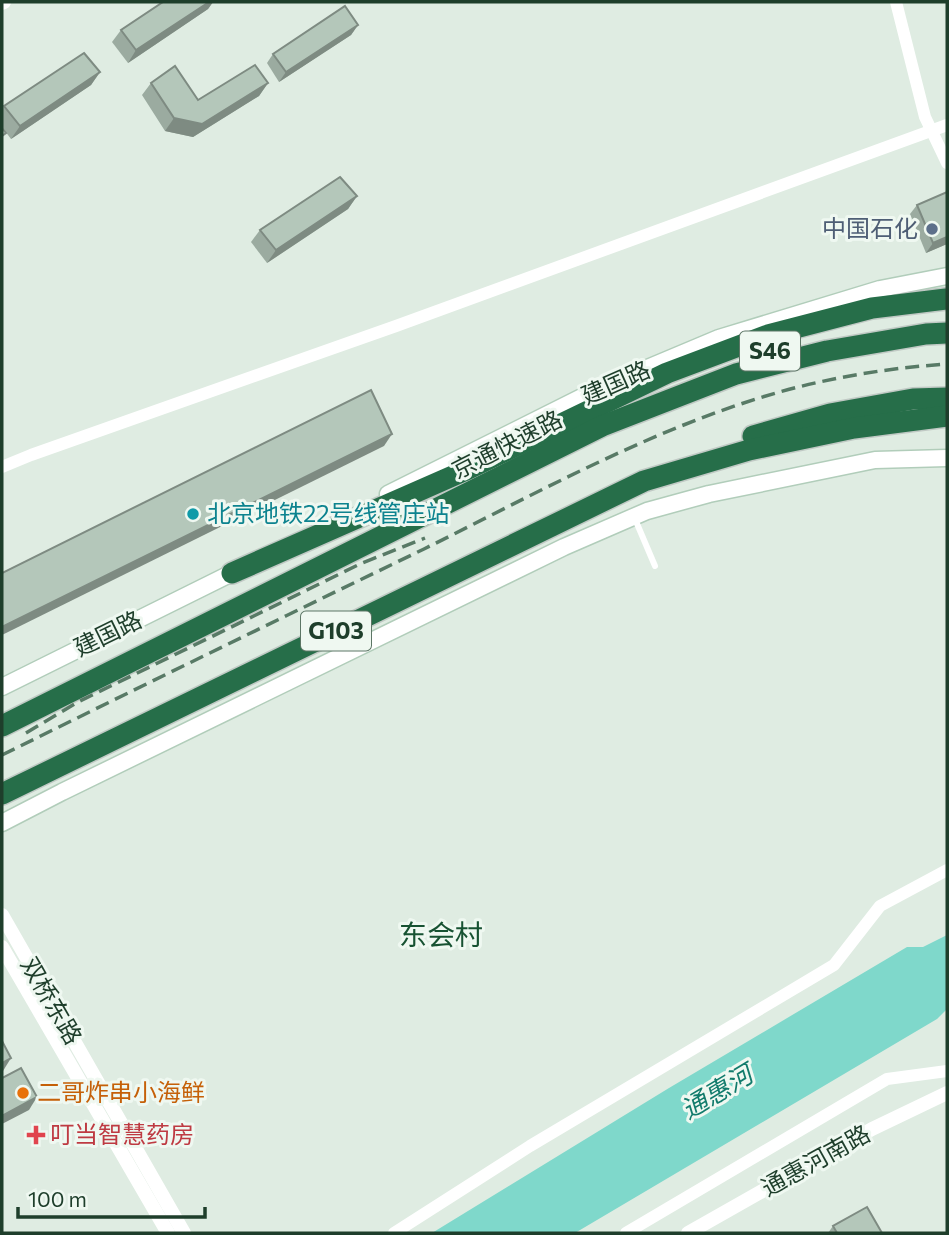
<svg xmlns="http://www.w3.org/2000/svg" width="949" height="1235" viewBox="0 0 949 1235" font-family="Commissioner,'Noto Sans SC',sans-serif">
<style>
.water{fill:#7fd8cb}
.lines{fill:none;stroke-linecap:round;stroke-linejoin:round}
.secondary-casing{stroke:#b1cdba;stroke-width:19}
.motorway-casing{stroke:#c0c9c4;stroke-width:24}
.service{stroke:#fff;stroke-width:6}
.minor{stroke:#fff;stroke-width:12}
.tertiary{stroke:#fff;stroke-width:14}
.secondary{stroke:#fff;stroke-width:16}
.motorway{stroke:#266e49;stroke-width:21}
.rail{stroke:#587a66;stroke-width:3.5;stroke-dasharray:14 7;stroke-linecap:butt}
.wall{fill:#9baba0}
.shaded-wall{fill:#7e8b82}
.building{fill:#b4c7ba;stroke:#7e8b82;stroke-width:2}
.service-dot{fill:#5c6f8a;stroke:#eff8f1;stroke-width:2.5}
.culture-dot{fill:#0f9aa8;stroke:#eff8f1;stroke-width:2.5}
.food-dot{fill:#e8710a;stroke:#eff8f1;stroke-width:2.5}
.health-dot{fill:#e0444e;stroke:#eff8f1;stroke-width:2.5}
.labels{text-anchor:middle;stroke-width:6;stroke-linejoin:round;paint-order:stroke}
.shield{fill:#eff8f1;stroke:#5d7666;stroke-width:2}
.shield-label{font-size:23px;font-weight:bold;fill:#1e3e2b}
.service-label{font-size:24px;fill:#4e5e75;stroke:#eff8f1;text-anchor:end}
.street-label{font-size:24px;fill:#1e3e2b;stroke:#eff8f1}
.culture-label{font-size:24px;fill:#0d838f;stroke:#eff8f1;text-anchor:start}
.food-label{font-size:24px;fill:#c56008;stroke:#eff8f1;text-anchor:start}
.health-label{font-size:24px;fill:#be3a42;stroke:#eff8f1;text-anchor:start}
.water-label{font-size:26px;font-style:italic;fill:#117b6c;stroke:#eff8f1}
.quarter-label{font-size:28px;fill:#175232;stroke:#eff8f1}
</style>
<rect width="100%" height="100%" fill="#dfece2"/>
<!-- water -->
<path class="water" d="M947,935V1009L937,1019L575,1233H432L669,1088L907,947H923Z"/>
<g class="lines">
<defs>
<g id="secondary">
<path d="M388,494L600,388L719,338L880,289L947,276"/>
<path d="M2,687L240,569"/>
<path d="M2,823L62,792L564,547L647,511L709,494L875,460L947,458"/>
</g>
<g id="motorway">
<path d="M753,436L830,414L913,399L947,398"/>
<path d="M232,573L464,471L667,373L768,335L872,308L946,299"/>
<path d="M2,726L602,426L736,374L827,351L926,334L947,333"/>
<path d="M2,794L644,481L749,450L854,428L947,416"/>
</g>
</defs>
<!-- secondary casing -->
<use href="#secondary" class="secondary-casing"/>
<!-- motorway casing -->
<use href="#motorway" class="motorway-casing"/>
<!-- service -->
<path class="service" d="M635,519L655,566"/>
<!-- minor -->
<g class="minor">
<path d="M896,2L925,117L947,163"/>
<path d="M2,467L31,455L396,326L947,125"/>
<path d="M394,1233L530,1146L834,965L880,906L947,870"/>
<path d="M626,1233L887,1079L947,1071"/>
</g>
<!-- tertiary -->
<g class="tertiary">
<path d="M2,3L4,2"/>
<path d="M2,915L184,1233"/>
<path d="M2,947L168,1233"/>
<path d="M688,1233L872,1129L947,1093"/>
</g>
<!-- secondary -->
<use href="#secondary" class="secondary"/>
<!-- motorway -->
<use href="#motorway" class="motorway"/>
<!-- rail -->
<g class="rail">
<path d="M26,733L78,702L360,564L425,538"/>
<path d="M2,755C142,686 283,617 424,549C537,493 654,428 776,393C832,377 889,368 947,364"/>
</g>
</g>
<!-- wall -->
<g class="wall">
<path d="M163,2H213L208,9L128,63L112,42L121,30Z"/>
<path d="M358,25L351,35L279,82L267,63L273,54Z"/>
<path d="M100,72L91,85L11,139L2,127V108L4,106Z"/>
<path d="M151,83L198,100L268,83L259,96L193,137L165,131L142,95Z"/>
<path d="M357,196L348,209L267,263L251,242L260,230Z"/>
<path d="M917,205L947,244L926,253L910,214Z"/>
<path d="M833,1226L882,1233H828Z"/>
</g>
<!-- shaded-wall -->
<g class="shaded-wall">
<path d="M209,2H213L208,9L128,63L136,50Z"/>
<path d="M358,25L351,35L279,82L286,72Z"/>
<path d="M100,72L91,85L11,139L20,126Z"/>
<path d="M268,83L259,96L193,137L165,131L174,118Z"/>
<path d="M357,196L348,209L267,263L276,250Z"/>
<path d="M947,237V244L926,253L933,243Z"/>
<path d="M392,434L384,446L2,635V627Z"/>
<path d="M11,1058L3,1071H2V1063Z"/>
<path d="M37,1097L29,1110L2,1124V1116Z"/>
</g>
<!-- building -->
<g class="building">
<path d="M163,2H209L136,50L121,30Z"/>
<path d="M345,6L358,25L286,72L273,54Z"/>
<path d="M84,53L100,72L20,126L4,106Z"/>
<path d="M255,65L268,83L202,124L174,118L151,83L175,66L198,100Z"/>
<path d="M2,128L6,133L2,136Z"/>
<path d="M340,177L357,196L276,250L260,230Z"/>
<path d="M947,192V237L933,243L917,205Z"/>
<path d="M371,390L392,434L2,627V573Z"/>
<path d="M2,1041L11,1058L2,1063Z"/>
<path d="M21,1068L37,1097L2,1116V1078Z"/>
<path d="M867,1207L882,1233H837L833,1226Z"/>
</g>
<!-- markers -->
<circle class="service-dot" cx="932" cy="229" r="7"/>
<circle class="culture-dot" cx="193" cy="514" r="7"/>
<circle class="food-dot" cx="23" cy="1093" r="7"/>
<path class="health-dot" d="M32.5 1124.5h7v7h7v7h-7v7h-7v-7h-7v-7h7z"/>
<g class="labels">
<!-- shield labels -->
<g class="shield">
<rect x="740" y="331.5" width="60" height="39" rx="5"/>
<rect x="301" y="611.5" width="70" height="39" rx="5"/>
</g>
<g class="shield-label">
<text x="770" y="359">S46</text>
<text x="336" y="639">G103</text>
</g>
<!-- service labels -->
<g class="service-label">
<text x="918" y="237">中国石化</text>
</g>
<!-- street labels -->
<g class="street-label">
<text transform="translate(616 383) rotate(-24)" y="8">建国路</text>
<text transform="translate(507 445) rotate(-27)" y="8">京通快速路</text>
<text transform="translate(108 634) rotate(-26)" y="8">建国路</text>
<text transform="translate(51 1001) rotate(60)" y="8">双桥东路</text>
<text transform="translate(816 1161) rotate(-29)" y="8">通惠河南路</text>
</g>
<!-- culture labels -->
<g class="culture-label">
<text x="207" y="522">北京地铁22号线管庄站</text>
</g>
<!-- food labels -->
<g class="food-label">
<text x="37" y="1101">二哥炸串小海鲜</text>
</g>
<!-- health labels -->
<g class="health-label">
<text x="50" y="1143">叮当智慧药房</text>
</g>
<!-- water labels -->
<g class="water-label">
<text transform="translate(717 1092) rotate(-31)" y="9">通惠河</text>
</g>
<!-- quarter labels -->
<g class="quarter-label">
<text x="441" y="945">东会村</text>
</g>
</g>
<!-- border -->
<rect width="949" height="1235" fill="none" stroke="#1e3e2b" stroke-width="7"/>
<!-- scale -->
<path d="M18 1207v10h187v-10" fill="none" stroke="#1e3e2b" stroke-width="3.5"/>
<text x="28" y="1207" font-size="21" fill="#1e3e2b" stroke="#eff8f1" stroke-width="5" paint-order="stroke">100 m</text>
</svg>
